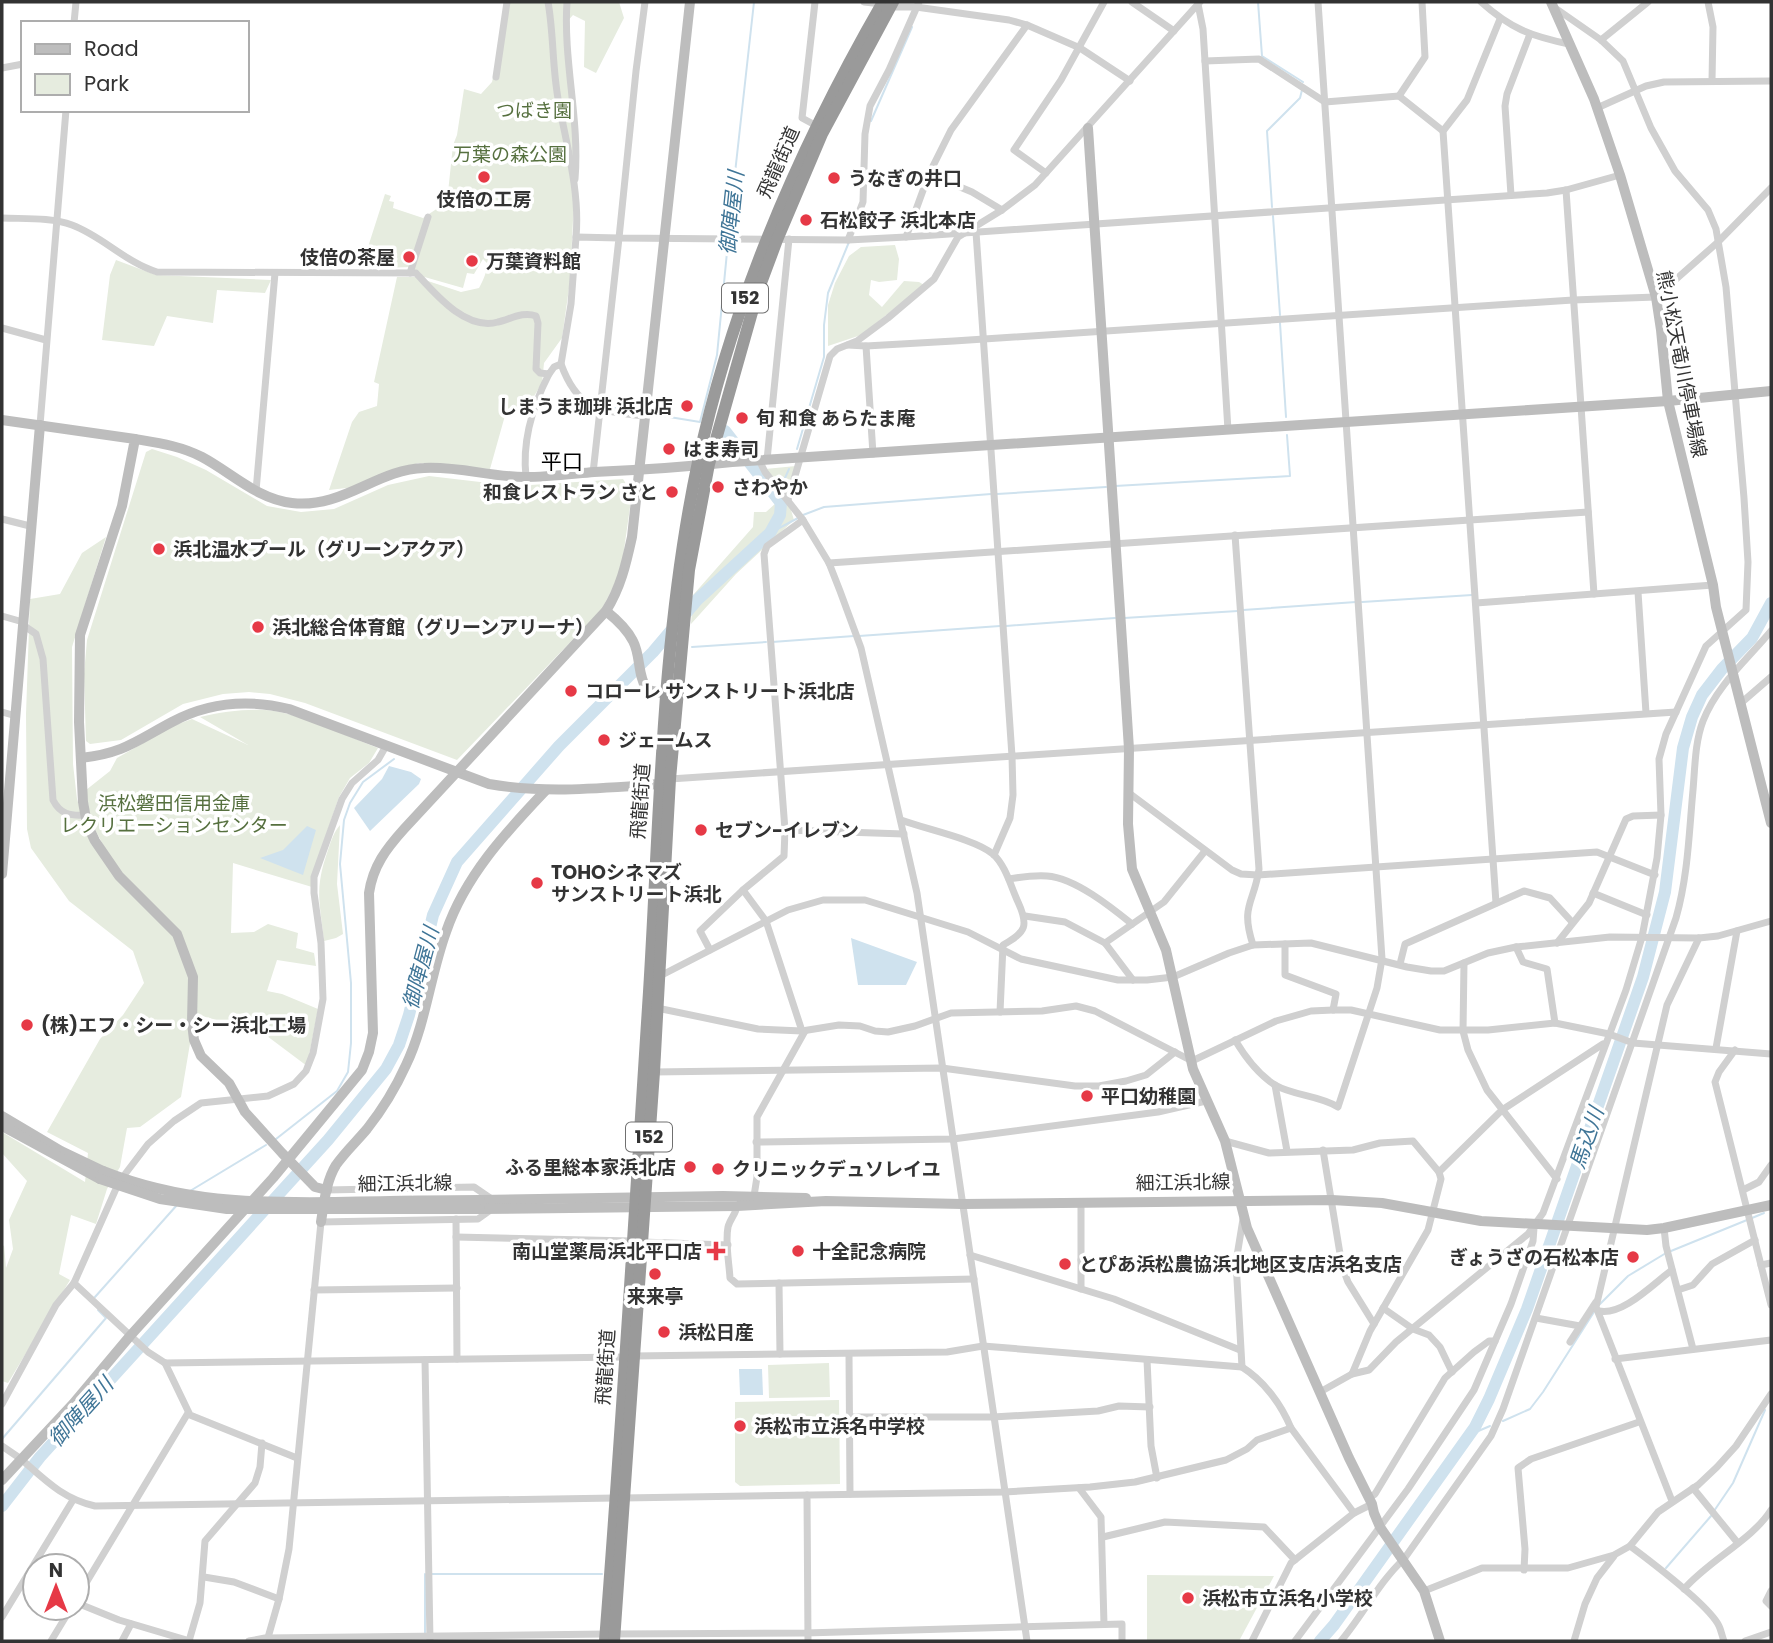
<svg xmlns="http://www.w3.org/2000/svg" width="1773" height="1643" viewBox="0 0 1773 1643" font-family="Poppins,'Noto Sans JP',sans-serif">
<style>
.green{fill:#e6ecdf}
.water{fill:#cfe2ee}
.lines{fill:none;stroke-linecap:round;stroke-linejoin:round}
.stream{stroke:#cfe2ee;stroke-width:2}
.river{stroke:#cfe2ee;stroke-width:12}
.street{stroke:#d0d0d0;stroke-width:7}
.secondary{stroke:#bdbdbd;stroke-width:10}
.highway{stroke:#9a9a9a;stroke-width:12}
.secondary-bridge{stroke:#bdbdbd;stroke-width:10}
.poi-dot{fill:#e63946;stroke:#fff;stroke-width:2.5}
.labels{text-anchor:middle;stroke-width:7;stroke-linejoin:round;paint-order:stroke}
.shield{fill:#fff;stroke:#707070;stroke-width:2}
.shield-label{font-size:18px;font-weight:bold;fill:#333}
.park-label{font-size:19px;fill:#56703f;stroke:#fff}
.street-label{font-size:19px;fill:#333;stroke:#fff}
.poi-label{font-size:19px;font-weight:bold;fill:#333;stroke:#fff;text-anchor:start}
.water-label{font-size:21px;font-style:italic;fill:#3f7597;stroke:#fff}
.neighbourhood-label{font-size:21px;fill:#000;stroke:#fff}
</style>
<rect width="100%" height="100%" fill="#fff"/>
<!-- green -->
<g class="green">
<path d="M509,2H619L624,18L596,73L584,67L585,21L573,15L565,24L576,159L570,281L562,338L544,363L542,383L525,411L506,412L490,469L418,463L355,487L329,490L352,422L359,412L377,406L379,384L374,382L397,277H416L461,292L479,288C483,281 487,271 488,264L483,259L474,274L467,273L463,288L421,276L411,267L383,268L385,255L368,247L385,194L391,196L389,201L394,202L393,208L423,218L447,202L453,145L457,135L464,89L481,94L492,82Z"/>
<path d="M895,245L899,259L897,280L879,282L871,280L869,295L882,307L904,281L919,282L924,285L861,335L828,346V305L835,283L849,256L861,247Z"/>
<path d="M116,260L156,275L271,280L265,293L217,290L213,323L167,316L154,346L102,340L110,275Z"/>
<path d="M152,449L177,457L206,470L267,506L301,512L334,509L388,485L429,476L515,486L623,479L632,493L621,571L602,609L457,760L305,703L270,694L249,692L223,694L183,704L121,740L90,744L86,741L84,674L87,640L146,452Z"/>
<path d="M796,466L788,500L794,520L736,574L691,624L693,595L753,527L754,512H766L776,503L765,469Z"/>
<path d="M106,537L72,647L73,764L77,799L91,844L108,854L91,822L86,790L110,771L117,758L173,726L192,719L248,745L200,717C221,712 243,709 265,710C294,711 349,737 378,748L369,763L350,778L339,797L311,878L312,887L233,863L231,933L254,932L268,924L298,933L296,948L314,953L316,966L277,960L267,991L282,994L318,1009L307,1066L263,1033L195,1014L181,1097L140,1127L127,1128L120,1167L107,1189L96,1224L71,1215L59,1274L70,1280L8,1383L2,1381V1248L4,1245L6,1268L13,1249L9,1220L27,1181L2,1153V1132L85,1182L88,1153L47,1132L100,1039L123,1015L144,983L133,951L69,901L31,848L27,829L26,714L30,599L60,594L82,553Z"/>
<path d="M340,825L337,884L343,934L336,938L324,941C320,901 314,890 328,850C331,841 334,832 340,825Z"/>
<path d="M829,1363L830,1397L769,1398L768,1365Z"/>
<path d="M839,1400L840,1484L740,1486L735,1482V1402Z"/>
<path d="M1147,1575L1274,1576L1239,1641H1147Z"/>
</g>
<!-- water -->
<g class="water">
<path d="M389,766L411,772L421,779L419,784L370,831L354,808L382,779Z"/>
<path d="M307,826L316,830L303,875L260,858L283,850Z"/>
<path d="M851,938L917,962L906,985H858Z"/>
<path d="M739,1369H762L763,1395H740Z"/>
</g>
<g class="lines">
<!-- stream -->
<g class="stream">
<path d="M1258,2L1262,56L1303,82"/>
<path d="M871,121L912,27"/>
<path d="M1272,207L1267,131L1300,98L1302,90"/>
<path d="M1273,216L1280,315"/>
<path d="M728,236L754,2"/>
<path d="M1280,323L1286,417"/>
<path d="M605,406L642,412"/>
<path d="M651,414L700,422L717,355L728,242"/>
<path d="M797,449L824,357V325L828,293L849,242"/>
<path d="M1115,486L1290,476L1287,435"/>
<path d="M781,487L789,469"/>
<path d="M997,494L1106,487"/>
<path d="M803,515L824,507L991,494"/>
<path d="M770,533L798,518"/>
<path d="M1362,602L1472,595"/>
<path d="M1243,610L1356,602"/>
<path d="M1124,618L1238,611"/>
<path d="M1006,626L1115,618"/>
<path d="M859,636L1000,626"/>
<path d="M772,642L854,636"/>
<path d="M692,647L766,642"/>
<path d="M276,1139L337,1091L348,1072L351,1043V983L340,864L344,820L350,803L363,782L394,759"/>
<path d="M190,1191L266,1145"/>
<path d="M1752,1218L1764,1213"/>
<path d="M1671,1251L1747,1220"/>
<path d="M95,1297L177,1205"/>
<path d="M1599,1305L1628,1276L1666,1253"/>
<path d="M1503,1421L1530,1409L1543,1392L1594,1312"/>
<path d="M1469,1435L1490,1426"/>
<path d="M2,1439L106,1318L98,1310"/>
<path d="M1714,1511L1733,1483L1765,1410"/>
<path d="M1666,1568L1711,1516"/>
<path d="M425,1574V1633"/>
<path d="M432,1574H602"/>
</g>
<!-- river -->
<g class="river">
<path d="M2,1506L40,1457L328,1140L386,1069L399,1045L409,1015L433,915L457,862L559,746L653,652L697,600L770,533L780,515L781,503L725,431"/>
<path d="M1320,1641L1334,1625L1475,1427L1489,1399L1527,1309L1643,977L1665,892L1683,748L1692,717L1702,695L1722,669L1752,638L1771,603"/>
</g>
<!-- street -->
<g class="street">
<path d="M548,2C554,35 552,70 559,104C567,147 580,193 576,237"/>
<path d="M567,2C563,61 580,120 575,179"/>
<path d="M645,2L636,71L619,238L848,240L906,237L1547,193L1566,190L1620,175"/>
<path d="M815,2L802,118L815,125"/>
<path d="M864,2L882,4"/>
<path d="M1132,2L1174,31"/>
<path d="M1481,2C1510,28 1530,36 1569,44"/>
<path d="M1708,2L1713,27L1712,81"/>
<path d="M1198,4L1203,29L1228,430"/>
<path d="M890,7H916L1009,20L1027,25L1080,48L1130,81"/>
<path d="M74,23L76,2"/>
<path d="M1601,40L1648,2"/>
<path d="M1205,61L1259,59L1325,102L1399,96L1443,131"/>
<path d="M2,68L23,64"/>
<path d="M496,77L507,2"/>
<path d="M1399,96L1425,57L1422,2"/>
<path d="M1597,108L1646,86L1664,82L1771,81"/>
<path d="M1046,173L1014,150L1061,80L1104,2"/>
<path d="M929,174L972,192L1002,210"/>
<path d="M1566,190L1594,594"/>
<path d="M1511,195L1505,106L1507,94L1530,34"/>
<path d="M2,218C24,219 51,217 72,225C102,236 125,262 157,272L416,273C436,295 466,331 498,322C511,319 523,311 536,316L538,323L536,369L540,373L549,374L554,367L561,364L571,304L576,237L619,238L593,473"/>
<path d="M976,232L1012,756L1013,795L1010,818L994,855"/>
<path d="M906,237L929,174L951,130L1027,25"/>
<path d="M848,240L863,202L865,134L870,106L889,70L919,2"/>
<path d="M410,273L428,217"/>
<path d="M2,328L46,340"/>
<path d="M848,345L866,346L954,341L1573,300L1656,297L1718,242L1771,188"/>
<path d="M866,346L873,454"/>
<path d="M561,364C578,411 600,411 644,416"/>
<path d="M40,425L66,110"/>
<path d="M759,460L765,472L803,520L829,563L840,591L861,648L917,893L1027,1641"/>
<path d="M767,460L789,239"/>
<path d="M526,477C522,441 533,405 549,374"/>
<path d="M256,491L275,273"/>
<path d="M788,500L830,356L837,349L857,341L888,318L934,279L958,237L1002,210L1035,185L1200,2"/>
<path d="M2,519L30,526"/>
<path d="M1235,535L1259,869C1254,904 1240,905 1253,945"/>
<path d="M829,563L1588,512"/>
<path d="M1638,592L1646,713"/>
<path d="M1476,603L1713,585"/>
<path d="M2,616L23,622"/>
<path d="M23,625L36,634L43,659L53,800C60,814 70,816 85,815"/>
<path d="M1741,703L1771,677"/>
<path d="M2,712L16,716"/>
<path d="M670,779L1676,712"/>
<path d="M1129,793L1232,870L1241,874L1258,875L1597,852L1655,875"/>
<path d="M901,820C925,829 975,839 993,854C1006,866 1011,887 1018,902C1029,926 1026,932 1003,945L1000,1012"/>
<path d="M785,830L904,834"/>
<path d="M1009,879C1021,877 1034,875 1047,876C1075,878 1111,907 1132,924"/>
<path d="M743,890L766,921L802,1031"/>
<path d="M1593,893L1647,915"/>
<path d="M1496,903L1443,131L1467,100L1500,19"/>
<path d="M1025,916L1065,922L1105,943L1133,980"/>
<path d="M1105,943L1164,902L1205,851"/>
<path d="M1557,943L1589,903L1626,819L1633,816L1661,815"/>
<path d="M1285,944V975L1336,994L1333,1010"/>
<path d="M1516,947L1523,962L1547,969L1555,1023"/>
<path d="M710,950L700,931L743,890L784,856L785,830L764,554L767,546L803,520"/>
<path d="M1464,963L1463,1031L1468,1050L1487,1090L1557,1179"/>
<path d="M1400,964L1405,944L1524,891L1550,898L1572,922"/>
<path d="M660,976L788,910L823,900H865L968,932L1021,959L1118,980H1147L1173,977L1229,953L1253,945L1311,943L1407,967L1431,971H1444L1488,953L1516,947L1610,937L1699,938L1718,936L1771,921"/>
<path d="M657,1008L758,1029L802,1031L839,1025L860,1026L875,1031L888,1032L915,1026L951,1013L1042,1011L1076,1006L1095,1011L1192,1061L1276,1021L1311,1011L1333,1010H1351L1440,1030H1488L1555,1023L1609,1034L1633,1043L1771,1054"/>
<path d="M1235,1040C1244,1055 1259,1075 1275,1085C1294,1096 1319,1095 1338,1107L1377,988L1382,959L1318,2"/>
<path d="M1716,1048L1737,931"/>
<path d="M1735,1050L1719,1072L1715,1082L1771,1305"/>
<path d="M654,1072L942,1068L1075,1086H1099L1126,1081L1146,1075L1175,1052"/>
<path d="M1275,1085L1287,1151"/>
<path d="M1225,1141L1269,1153L1353,1150L1380,1143L1413,1141L1439,1172L1441,1179L1428,1230L1370,1331L1352,1374L1320,1392"/>
<path d="M756,1142L953,1139L1158,1112L1206,1101"/>
<path d="M1323,1150L1342,1266L1348,1282L1374,1324"/>
<path d="M1439,1172L1502,1110L1603,1044"/>
<path d="M327,1190L474,1187L493,1200"/>
<path d="M1743,1190L1759,1182L1771,1165"/>
<path d="M754,1196L757,1177V1117L805,1031"/>
<path d="M1081,1202V1289"/>
<path d="M737,1206C736,1214 730,1219 728,1227C725,1242 729,1262 730,1278L737,1284L974,1279"/>
<path d="M456,1219L457,1359"/>
<path d="M1664,1228L1666,1246L1693,1349"/>
<path d="M456,1237L632,1241"/>
<path d="M642,1242L728,1245"/>
<path d="M970,1255L1114,1299L1240,1350"/>
<path d="M1081,1260L1206,1259L1236,1262"/>
<path d="M1761,1265L1771,1263"/>
<path d="M74,1283L148,1352L165,1363L624,1357"/>
<path d="M779,1283L780,1354"/>
<path d="M314,1290L457,1288"/>
<path d="M1678,1290L1693,1285L1712,1264L1755,1240"/>
<path d="M1383,1308L1413,1329L1429,1335L1440,1347L1452,1372"/>
<path d="M1599,1311C1623,1316 1654,1283 1672,1270"/>
<path d="M1536,1318L1580,1326"/>
<path d="M1570,1342L1596,1302"/>
<path d="M849,1354L850,1494"/>
<path d="M633,1356L947,1352L983,1346L1242,1367C1264,1381 1281,1404 1291,1428L1354,1513"/>
<path d="M1615,1359L1771,1340"/>
<path d="M425,1360L430,1641"/>
<path d="M1147,1360L1151,1446L1157,1478"/>
<path d="M165,1363L190,1415L297,1458"/>
<path d="M1242,1367L1236,1262L1243,1219"/>
<path d="M1352,1374L1369,1370L1396,1342L1528,1234L1543,1213L1626,990L1642,937L1657,858L1661,815L1659,759L1666,734L1706,646L1746,610L1748,562L1744,498L1726,287L1716,229L1708,210L1675,171L1651,128L1623,61L1601,40L1558,10"/>
<path d="M2,1404L56,1305L74,1283L119,1182L148,1144L174,1121L201,1103L268,1096L294,1084L306,1071L313,1053L323,999L321,943L314,893V877L342,799L352,783L378,760L386,746"/>
<path d="M850,1417H993L1098,1411L1119,1406L1150,1407"/>
<path d="M2,1446L21,1459"/>
<path d="M21,1459C45,1480 63,1499 95,1506L615,1498"/>
<path d="M1079,1488L1101,1517L1104,1624"/>
<path d="M1693,1488L1737,1542"/>
<path d="M807,1495L808,1641"/>
<path d="M623,1498L1004,1492L1090,1487L1135,1482L1226,1460L1247,1449L1257,1440L1291,1428"/>
<path d="M1369,1498L1375,1494L1445,1378L1474,1352L1489,1341H1495"/>
<path d="M1672,1501L1596,1307L1667,1005L1699,938"/>
<path d="M1103,1537L1165,1522L1264,1527L1295,1560"/>
<path d="M1630,1546C1650,1561 1709,1605 1719,1626C1721,1630 1722,1636 1724,1641"/>
<path d="M1524,1570L1525,1549L1518,1468L1531,1459L1639,1422"/>
<path d="M204,1577L234,1582L279,1599"/>
<path d="M1684,1589C1709,1560 1752,1540 1771,1510"/>
<path d="M1424,1591L1482,1568H1568L1614,1555L1630,1546L1658,1512L1698,1485L1717,1467L1736,1446L1771,1394"/>
<path d="M1771,1591L1766,1601L1771,1606"/>
<path d="M77,1598L188,1413"/>
<path d="M77,1603L119,1620L190,1641"/>
<path d="M2,1617L73,1500"/>
<path d="M614,1634L805,1633L1122,1624V1641"/>
<path d="M51,1641L71,1608"/>
<path d="M122,1641L131,1624"/>
<path d="M189,1641L200,1603L205,1541L255,1483L260,1467L262,1443"/>
<path d="M249,1641L265,1638L606,1634"/>
<path d="M267,1641L279,1599L289,1549L321,1222L478,1219L492,1209"/>
<path d="M1252,1641L1291,1563L1354,1513L1372,1504"/>
<path d="M1295,1641L1408,1489L1474,1390L1511,1304L1533,1241L1534,1228"/>
<path d="M1341,1641C1363,1615 1379,1582 1404,1559L1491,1436L1503,1409L1676,918C1688,876 1689,833 1693,790C1695,767 1695,742 1703,721C1717,685 1747,660 1771,631"/>
<path d="M1574,1641L1585,1604L1597,1578L1614,1556"/>
<path d="M1745,1641L1771,1632"/>
</g>
<!-- secondary -->
<g class="secondary">
<path d="M1551,2L1594,99L1620,175L1656,297L1661,330L1668,401L1713,585L1716,607L1771,823"/>
<path d="M1088,128L1123,656L1129,749L1128,824L1132,869L1166,950L1193,1069L1225,1141L1247,1228L1349,1458L1372,1504L1374,1513L1380,1527L1424,1591L1440,1641"/>
<path d="M2,420L135,439L122,506L80,635L79,722L83,802L87,824L95,841L119,876L177,934L193,977L192,1023L194,1040L201,1056L229,1083L245,1112L282,1153L315,1187L327,1190"/>
<path d="M135,439C159,443 181,446 202,457C232,473 257,499 292,503C343,509 377,469 424,468C458,466 491,477 525,477C548,477 571,474 594,472C641,470 686,467 732,462L1668,401L1771,391"/>
<path d="M606,611C616,619 627,629 633,641C641,656 637,674 647,690L667,694"/>
<path d="M81,758C124,753 136,741 172,722C209,702 248,699 289,709L489,784C546,794 603,788 660,784L667,781"/>
<path d="M2,874L40,425"/>
<path d="M2,1116L61,1151L103,1171"/>
<path d="M2,1126L100,1179"/>
<path d="M480,1200L723,1196L806,1198"/>
<path d="M480,1209L737,1206L826,1201L962,1204L1332,1200L1382,1203L1481,1221L1647,1230L1664,1228L1771,1205"/>
<path d="M321,1222C324,1203 326,1181 336,1165C345,1152 357,1141 367,1129C382,1110 396,1087 406,1065C426,1023 430,976 446,932C465,876 506,832 546,790"/>
<path d="M2,1480L73,1404L130,1336L273,1178L362,1070L369,1052L373,1033L369,893C373,866 386,849 404,829L606,611C621,587 626,564 632,537L690,2"/>
</g>
<!-- highway -->
<g class="highway">
<path d="M605,1641C622,1425 635,1208 649,992C660,815 661,636 698,462C733,299 800,146 883,2"/>
<path d="M614,1641L654,1072L670,779L689,570L709,464L758,291L777,240L822,134L893,2"/>
</g>
<!-- secondary-bridge -->
<g class="secondary-bridge">
<path d="M103,1171C181,1202 252,1203 335,1202C383,1201 431,1200 480,1200"/>
<path d="M100,1179L160,1199L227,1209H480"/>
</g>
</g>
<!-- markers -->
<g class="poi-dot">
<circle cx="484" cy="177" r="7"/>
<circle cx="834" cy="178" r="7"/>
<circle cx="806" cy="220" r="7"/>
<circle cx="409" cy="257" r="7"/>
<circle cx="472" cy="261" r="7"/>
<circle cx="687" cy="406" r="7"/>
<circle cx="742" cy="418" r="7"/>
<circle cx="669" cy="449" r="7"/>
<circle cx="718" cy="487" r="7"/>
<circle cx="672" cy="492" r="7"/>
<circle cx="159" cy="549" r="7"/>
<circle cx="258" cy="627" r="7"/>
<circle cx="571" cy="691" r="7"/>
<circle cx="604" cy="740" r="7"/>
<circle cx="701" cy="830" r="7"/>
<circle cx="537" cy="883" r="7"/>
<circle cx="27" cy="1025" r="7"/>
<circle cx="1087" cy="1096" r="7"/>
<circle cx="690" cy="1167" r="7"/>
<circle cx="718" cy="1169" r="7"/>
<path d="M712.5 1240.5h7v7h7v7h-7v7h-7v-7h-7v-7h7z"/>
<circle cx="798" cy="1251" r="7"/>
<circle cx="1633" cy="1257" r="7"/>
<circle cx="1065" cy="1264" r="7"/>
<circle cx="655" cy="1274" r="7"/>
<circle cx="664" cy="1332" r="7"/>
<circle cx="740" cy="1426" r="7"/>
<circle cx="1188" cy="1598" r="7"/>
</g>
<g class="labels">
<!-- shield labels -->
<g class="shield">
<rect x="722" y="283.5" width="46" height="29" rx="5"/>
<rect x="626" y="1122.5" width="46" height="29" rx="5"/>
</g>
<g class="shield-label">
<text x="745" y="304">152</text>
<text x="649" y="1143">152</text>
</g>
<!-- park labels -->
<g class="park-label">
<text x="534" y="117">つばき園</text>
<text x="510" y="161">万葉の森公園</text>
<text x="174" y="810">浜松磐田信用金庫<tspan x="174" dy="22">レクリエーションセンター</tspan></text>
</g>
<!-- street labels -->
<g class="street-label">
<text transform="translate(778 162) rotate(-66)" y="7">飛龍街道</text>
<text transform="translate(1682 364) rotate(79)" y="7">熊小松天竜川停車場線</text>
<text transform="translate(640 801) rotate(-86)" y="7">飛龍街道</text>
<text transform="translate(1183 1182) rotate(-1)" y="7">細江浜北線</text>
<text transform="translate(405 1183) rotate(-1)" y="7">細江浜北線</text>
<text transform="translate(605 1367) rotate(-86)" y="7">飛龍街道</text>
</g>
<!-- poi labels -->
<g class="poi-label">
<text x="848" y="185">うなぎの井口</text>
<text x="484" y="206" text-anchor="middle">伎倍の工房</text>
<text x="820" y="227">石松餃子 浜北本店</text>
<text x="395" y="264" text-anchor="end">伎倍の茶屋</text>
<text x="486" y="268">万葉資料館</text>
<text x="673" y="413" text-anchor="end">しまうま珈琲 浜北店</text>
<text x="756" y="425">旬 和食 あらたま庵</text>
<text x="683" y="456">はま寿司</text>
<text x="732" y="494">さわやか</text>
<text x="658" y="499" text-anchor="end">和食レストラン さと</text>
<text x="173" y="556">浜北温水プール（グリーンアクア）</text>
<text x="272" y="634">浜北総合体育館（グリーンアリーナ）</text>
<text x="585" y="698">コローレ サンストリート浜北店</text>
<text x="618" y="747">ジェームス</text>
<text x="715" y="837">セブン-イレブン</text>
<text x="551" y="879">TOHOシネマズ<tspan x="551" dy="22">サンストリート浜北</tspan></text>
<text x="41" y="1032">(株)エフ・シー・シー浜北工場</text>
<text x="1101" y="1103">平口幼稚園</text>
<text x="676" y="1174" text-anchor="end">ふる里総本家浜北店</text>
<text x="732" y="1176">クリニックデュソレイユ</text>
<text x="702" y="1258" text-anchor="end">南山堂薬局浜北平口店</text>
<text x="812" y="1258">十全記念病院</text>
<text x="1619" y="1264" text-anchor="end">ぎょうざの石松本店</text>
<text x="1079" y="1271">とぴあ浜松農協浜北地区支店浜名支店</text>
<text x="655" y="1303" text-anchor="middle">来来亭</text>
<text x="678" y="1339">浜松日産</text>
<text x="754" y="1433">浜松市立浜名中学校</text>
<text x="1202" y="1605">浜松市立浜名小学校</text>
</g>
<!-- water labels -->
<g class="water-label">
<text transform="translate(732 213) rotate(-84)" y="7">御陣屋川</text>
<text transform="translate(421 968) rotate(-75)" y="7">御陣屋川</text>
<text transform="translate(1587 1138) rotate(-71)" y="7">馬込川</text>
<text transform="translate(81 1412) rotate(-48)" y="7">御陣屋川</text>
</g>
<!-- neighbourhood labels -->
<g class="neighbourhood-label">
<text x="562" y="469">平口</text>
</g>
</g>
<!-- border -->
<rect width="1773" height="1643" fill="none" stroke="#333333" stroke-width="7"/>
<!-- legend -->
<rect x="21" y="21" width="228" height="91" fill="#ffffff" stroke="#adadad" stroke-width="2"/>
<rect x="35" y="44" width="35" height="10" fill="#bdbdbd" stroke="#adadad" stroke-width="2"/>
<text x="84" y="56" font-size="21" fill="#333333">Road</text>
<rect x="35" y="74" width="35" height="21" fill="#e6ecdf" stroke="#adadad" stroke-width="2"/>
<text x="84" y="91" font-size="21" fill="#333333">Park</text>
<!-- north arrow -->
<g transform="translate(56 1587)"><circle r="33" fill="#ffffff" stroke="#adadad" stroke-width="2"/>
<path d="M0-5L12 26L0 18L-12 26Z" fill="#e63946"/>
<text y="-10" font-size="19" font-weight="bold" text-anchor="middle" fill="#333333">N</text>
</g>
</svg>
